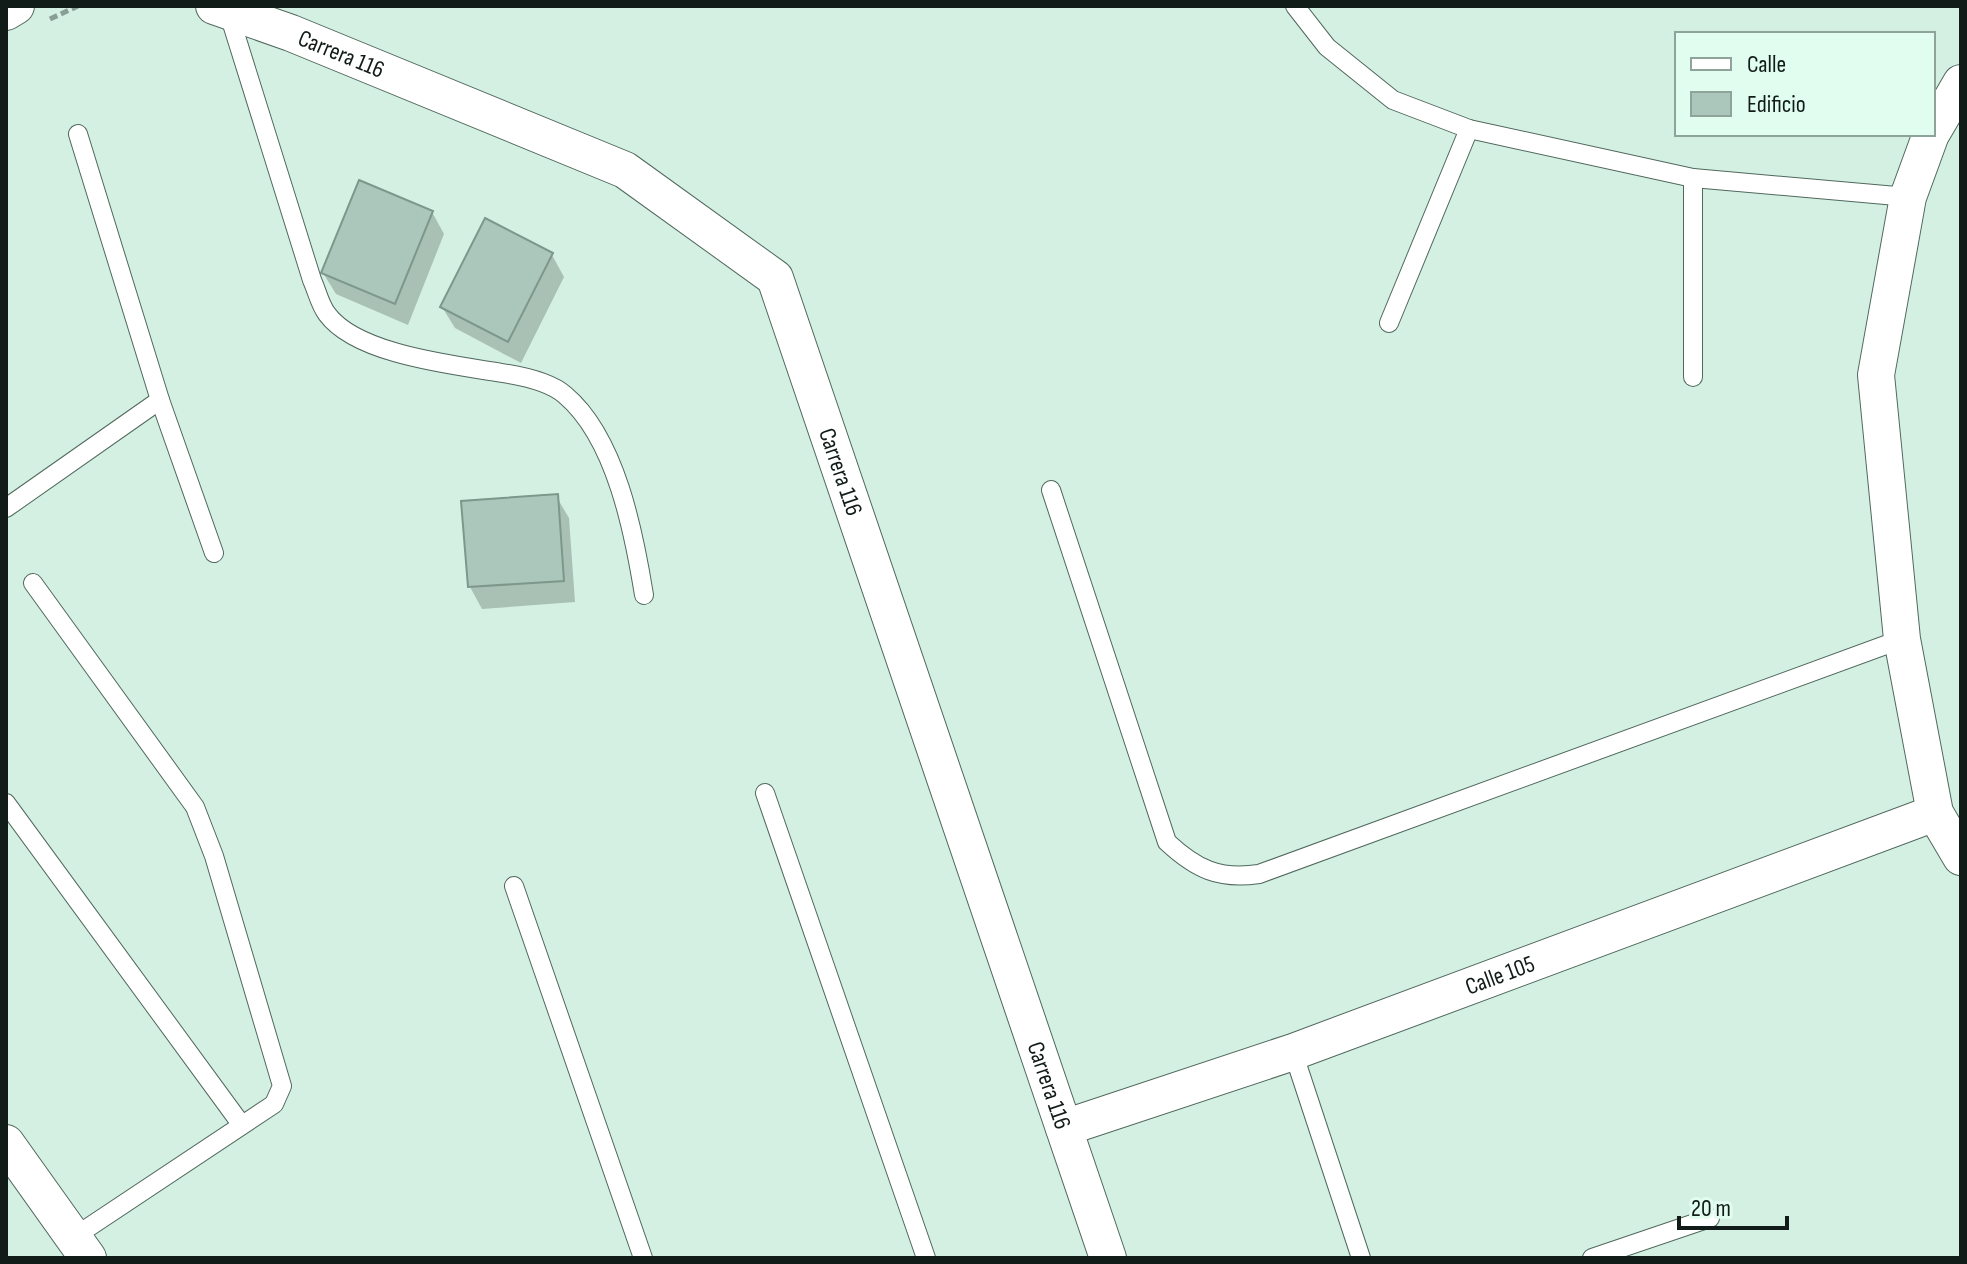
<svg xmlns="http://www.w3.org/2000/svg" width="1967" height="1264" viewBox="0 0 1967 1264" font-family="'Sofia Sans Condensed',sans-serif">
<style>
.shadow{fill:#0003}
.building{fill:#abc6ba;stroke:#7d978b;stroke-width:2}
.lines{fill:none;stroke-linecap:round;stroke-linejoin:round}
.lane-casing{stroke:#50685d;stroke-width:20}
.street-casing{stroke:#50685d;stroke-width:38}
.path{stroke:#899e95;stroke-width:5;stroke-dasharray:8 4;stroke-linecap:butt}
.lane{stroke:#fff;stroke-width:18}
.street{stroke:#fff;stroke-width:36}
.labels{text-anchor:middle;stroke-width:6;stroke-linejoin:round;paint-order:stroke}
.street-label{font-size:24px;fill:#111b17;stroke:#e1fdf0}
</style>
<rect width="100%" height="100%" fill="#d4f0e3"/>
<!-- shadow -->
<g class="shadow">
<path d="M432,212L444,234L408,325L336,294L323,273Z"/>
<path d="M552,255L564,277L521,363L455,328L442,307Z"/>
<path d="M556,496L569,518L575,602L482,609L470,587Z"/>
</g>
<!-- building -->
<g class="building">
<path d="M359,180L433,211L395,304L321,273Z"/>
<path d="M485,218L553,253L508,342L440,307Z"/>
<path d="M558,494L564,581L468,587L461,501Z"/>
</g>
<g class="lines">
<defs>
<g id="lane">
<path d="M1295,6L1327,47L1393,100L1469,129L1693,178L1908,197"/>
<path d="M228,11L312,280C317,291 320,305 327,314C357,355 455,365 502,373C522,376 550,382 565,395C616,438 634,533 644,595"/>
<path d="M78,134L160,400L214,553"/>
<path d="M1389,323L1469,129"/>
<path d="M1693,377V178"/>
<path d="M1051,490L1167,842C1196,869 1219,880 1259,874L1902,639"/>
<path d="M6,508L160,400"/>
<path d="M33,583L195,807L214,856L282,1086L274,1104L74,1237"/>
<path d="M765,793L926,1258"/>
<path d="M6,803L241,1124"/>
<path d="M514,886L643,1258"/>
<path d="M1293,1052L1361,1258"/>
<path d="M1592,1258L1710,1218"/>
</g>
<g id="street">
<path id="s1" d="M214,6L291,33L625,170L775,278L1108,1258"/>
<path d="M6,12L16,6"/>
<path d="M1933,131L1961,83"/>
<path d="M1931,134L1908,197L1876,375L1902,639L1935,813L1961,857"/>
<path id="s2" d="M1064,1128L1293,1052L1935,813"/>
<path d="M6,1143L88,1258"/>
</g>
</defs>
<!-- lane casing -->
<use href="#lane" class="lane-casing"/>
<!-- street casing -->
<use href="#street" class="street-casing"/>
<!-- path -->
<path class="path" d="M50,19L78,6"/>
<!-- lane -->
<use href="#lane" class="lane"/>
<!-- street -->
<use href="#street" class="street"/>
</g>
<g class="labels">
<!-- street labels -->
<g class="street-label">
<text dy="8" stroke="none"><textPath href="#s1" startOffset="136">Carrera 116</textPath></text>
<text dy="8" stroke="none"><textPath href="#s1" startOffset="832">Carrera 116</textPath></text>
<text dy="8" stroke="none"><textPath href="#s2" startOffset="462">Calle 105</textPath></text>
<text dy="8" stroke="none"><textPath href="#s1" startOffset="1480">Carrera 116</textPath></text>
</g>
</g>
<!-- border -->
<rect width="1967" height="1264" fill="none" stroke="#111b17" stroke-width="16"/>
<!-- legend -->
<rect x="1675" y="32" width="260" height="104" fill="#e1fdf0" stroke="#8ea399" stroke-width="2"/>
<rect x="1691" y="58" width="40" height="12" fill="#ffffff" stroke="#8ea399" stroke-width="2"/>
<text x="1747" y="72" font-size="24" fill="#111b17">Calle</text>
<rect x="1691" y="92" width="40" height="24" fill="#abc6ba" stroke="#8ea399" stroke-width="2"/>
<text x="1747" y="112" font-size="24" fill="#111b17">Edificio</text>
<!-- scale -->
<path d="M1679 1216v12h108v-12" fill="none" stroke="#111b17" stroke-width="4"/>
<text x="1691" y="1216" font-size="24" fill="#111b17" stroke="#e1fdf0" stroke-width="6" paint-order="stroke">20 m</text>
</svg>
